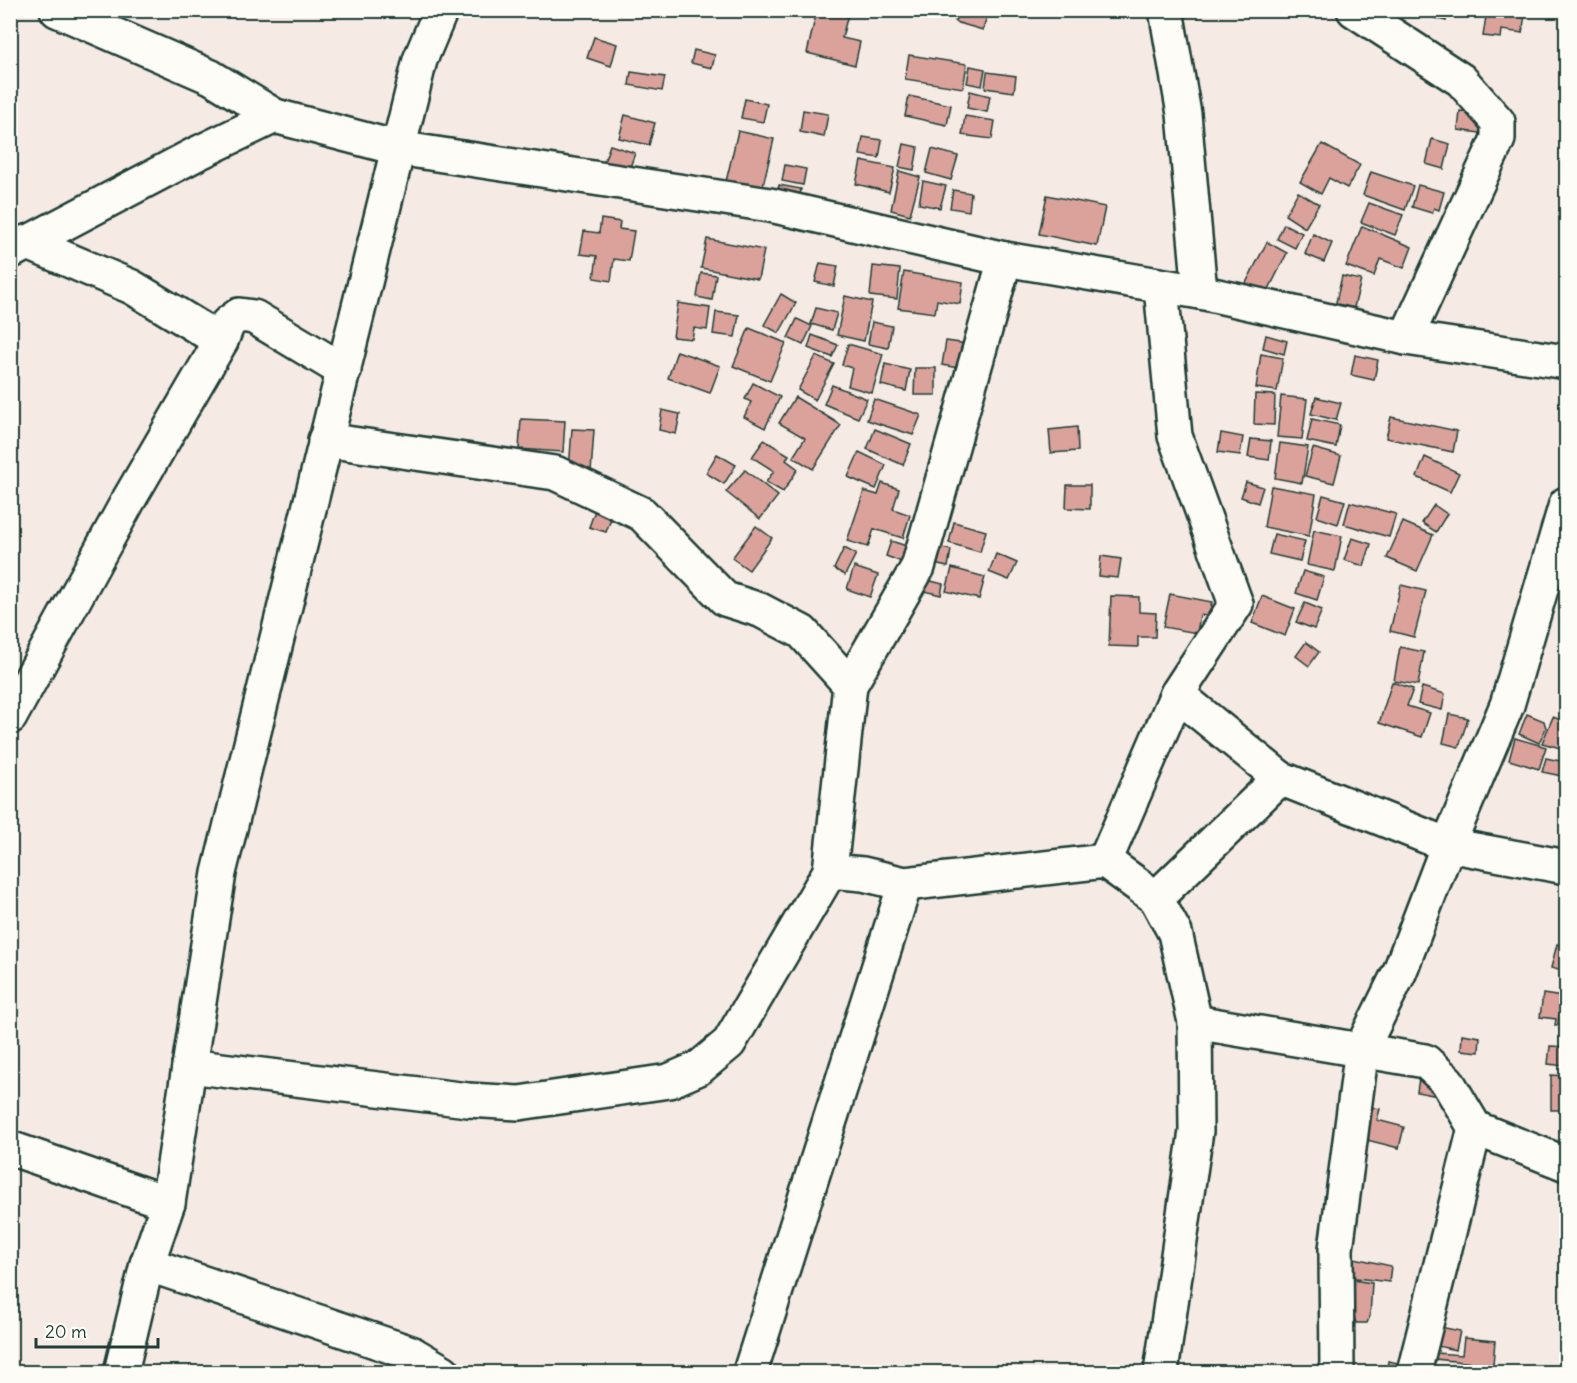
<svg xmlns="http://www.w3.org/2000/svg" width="1577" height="1383" viewBox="0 0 1577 1383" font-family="Delius,sans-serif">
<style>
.building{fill:#dba29b;stroke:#1f3d34;stroke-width:1.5}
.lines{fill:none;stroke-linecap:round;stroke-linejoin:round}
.minor-casing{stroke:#1f3d34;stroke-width:38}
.minor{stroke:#fdfcf7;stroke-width:33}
</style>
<rect width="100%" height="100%" fill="#f6eae5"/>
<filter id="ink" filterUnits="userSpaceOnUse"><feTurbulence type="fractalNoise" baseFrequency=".0167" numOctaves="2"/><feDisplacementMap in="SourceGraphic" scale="12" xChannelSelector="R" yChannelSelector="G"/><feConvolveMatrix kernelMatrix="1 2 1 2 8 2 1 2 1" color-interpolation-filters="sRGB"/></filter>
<g filter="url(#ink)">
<!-- building -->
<g class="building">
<path d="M817,10H849L842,38L860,42L855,65L807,53Z"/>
<path d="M958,10H989L983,30L955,22Z"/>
<path d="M1424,10H1448L1446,21L1423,15Z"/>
<path d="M1487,10L1525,15L1522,33L1502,30L1501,38L1483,36Z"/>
<path d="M594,37L617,44L611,66L587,58Z"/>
<path d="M694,50L715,55L712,68L691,63Z"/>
<path d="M909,55L967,64L963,88L905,79Z"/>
<path d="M970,66L985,69L982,86L967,83Z"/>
<path d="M631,72L665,77L662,91L629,85Z"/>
<path d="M987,72L1016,76L1014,92L985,88Z"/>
<path d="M970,91L990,96L987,112L967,108Z"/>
<path d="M909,96L951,105L947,125L905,116Z"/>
<path d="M745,99L767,104L763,122L741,118Z"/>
<path d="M803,110L828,114L824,137L800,132Z"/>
<path d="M1460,111L1483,114L1480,133L1458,130Z"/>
<path d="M625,115L655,123L649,145L619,138Z"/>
<path d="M965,116L995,121L992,139L962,135Z"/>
<path d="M738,131L774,139L760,198L724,190Z"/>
<path d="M863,137L882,140L879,158L860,155Z"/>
<path d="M1432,139L1450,144L1444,169L1426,164Z"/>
<path d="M904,144L918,147L914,170L899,167Z"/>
<path d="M1322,144L1360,165L1347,188L1329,178L1321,194L1300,182Z"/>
<path d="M610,145L635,153L628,173L603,165Z"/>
<path d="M932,149L958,156L951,180L926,173Z"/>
<path d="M861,161L895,168L889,192L856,184Z"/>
<path d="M785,165L806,169L803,185L782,181Z"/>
<path d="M899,171L920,177L910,215L891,210Z"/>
<path d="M1371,172L1413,186L1405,210L1363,195Z"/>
<path d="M923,181L946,186L940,208L919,204Z"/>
<path d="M779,185L801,189L798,206L776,202Z"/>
<path d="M1418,185L1444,192L1439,210L1434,208L1432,213L1412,207Z"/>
<path d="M953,190L971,193L969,211L950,208Z"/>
<path d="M1298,192L1319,204L1305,228L1285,215Z"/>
<path d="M1047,195L1105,207L1097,246L1039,234Z"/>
<path d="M1369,203L1403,215L1395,235L1361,222Z"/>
<path d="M601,219L620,222L619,229L634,231L629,261L614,259L611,281L594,278L597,256L580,254L584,231L599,233Z"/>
<path d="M1284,224L1302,233L1295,248L1277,239Z"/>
<path d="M1362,226L1412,247L1404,268L1380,259L1374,276L1346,266Z"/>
<path d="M1313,234L1332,243L1324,262L1305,254Z"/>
<path d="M707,239L764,250L758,279L701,268Z"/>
<path d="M1267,242L1287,253L1267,293L1246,283Z"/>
<path d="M820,263L838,266L834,286L815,282Z"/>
<path d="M873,266L900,269L897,299L870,296Z"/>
<path d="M904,272L963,282L960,304L937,300L935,313L898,308Z"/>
<path d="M701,273L716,275L712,300L697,297Z"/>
<path d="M1342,276L1361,280L1352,315L1334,311Z"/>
<path d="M781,294L796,303L779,333L764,325Z"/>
<path d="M845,296L872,302L864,341L837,335Z"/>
<path d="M678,303L710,308L707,330L694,328L692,339L673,337Z"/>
<path d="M816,308L837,313L832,330L811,324Z"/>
<path d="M716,312L739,315L735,337L713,334Z"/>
<path d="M797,319L812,326L803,345L788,338Z"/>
<path d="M872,322L892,326L888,348L868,344Z"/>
<path d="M749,328L786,343L770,381L733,366Z"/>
<path d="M812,335L838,345L832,357L808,348Z"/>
<path d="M1266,335L1287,341L1284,354L1263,348Z"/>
<path d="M946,341L967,344L963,369L942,365Z"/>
<path d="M848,344L883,354L872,393L848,386L852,368L842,365Z"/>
<path d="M677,351L720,366L710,393L668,378Z"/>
<path d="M1261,354L1283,358L1277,391L1256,388Z"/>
<path d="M1355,355L1378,360L1374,380L1351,375Z"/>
<path d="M816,356L834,364L815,400L798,390Z"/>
<path d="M885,364L910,370L906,391L881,385Z"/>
<path d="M915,368H936V395H914Z"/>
<path d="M753,383L780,397L765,428L744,417L751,402L745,399Z"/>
<path d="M832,385L867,399L858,418L824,404Z"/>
<path d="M1255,394L1275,395L1274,425L1254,424Z"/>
<path d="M1281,396L1307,399L1302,439L1277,437Z"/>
<path d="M795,397L841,425L813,469L793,457L805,438L779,423Z"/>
<path d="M1316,397L1341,403L1336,420L1311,414Z"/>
<path d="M874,399L921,415L913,435L867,420Z"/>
<path d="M662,410L680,414L676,434L659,430Z"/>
<path d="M1391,417L1457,431L1453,452L1386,438Z"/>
<path d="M521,419L565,421L563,452L519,449Z"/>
<path d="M1312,419L1340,425L1336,447L1307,441Z"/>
<path d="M1077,427L1078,451L1051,453L1049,430Z"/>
<path d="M572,429L594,430L591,472L569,470Z"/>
<path d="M875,429L911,444L903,465L867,449Z"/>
<path d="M1221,433L1243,437L1240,455L1218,452Z"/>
<path d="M1251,439L1271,441L1269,460L1248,457Z"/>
<path d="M764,440L789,455L786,460L798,469L783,492L766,482L774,471L752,457Z"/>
<path d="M1280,443L1308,447L1302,483L1275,478Z"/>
<path d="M1313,448L1341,456L1334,483L1305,476Z"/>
<path d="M859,452L886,465L876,489L848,477Z"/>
<path d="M717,454L736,465L724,484L706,473Z"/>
<path d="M1425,457L1459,473L1450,492L1417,477Z"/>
<path d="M745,470L778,496L760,519L726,492Z"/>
<path d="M1246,482L1263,487L1258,503L1241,497Z"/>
<path d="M882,483L899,489L893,509L910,515L903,538L874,529L868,547L847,541L864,491L878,495Z"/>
<path d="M1067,485H1090V509L1066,508Z"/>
<path d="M1271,486L1316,494L1309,536L1264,527Z"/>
<path d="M1323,495L1345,501L1338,524L1317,517Z"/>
<path d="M1350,502L1396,514L1389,537L1344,524Z"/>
<path d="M597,505L614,511L606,532L589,527Z"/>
<path d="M1434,505L1447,514L1436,532L1422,523Z"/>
<path d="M954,522L986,531L980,552L949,543Z"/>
<path d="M1403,522L1433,535L1417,571L1387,558Z"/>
<path d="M756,526L772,538L749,570L732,558Z"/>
<path d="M1314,530L1342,536L1335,571L1307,565Z"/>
<path d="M1274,534L1305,541L1300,561L1269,554Z"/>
<path d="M1352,538L1371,544L1364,566L1344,560Z"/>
<path d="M891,541L913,548L907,564L886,556Z"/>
<path d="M928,545L951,550L948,567L924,562Z"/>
<path d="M844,548L856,554L845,575L834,569Z"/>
<path d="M996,554L1017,563L1009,580L989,572Z"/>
<path d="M1101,556L1121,559L1118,578L1099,576Z"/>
<path d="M854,567L878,575L870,597L847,589Z"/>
<path d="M952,568L985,577L979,599L946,591Z"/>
<path d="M1303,571L1324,577L1317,600L1296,593Z"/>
<path d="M923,579L943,584L941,595L920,590Z"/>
<path d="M1401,585L1426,591L1414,637L1390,631Z"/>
<path d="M1170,594L1212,602L1209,616L1200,615L1197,633L1163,627Z"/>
<path d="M1111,596L1139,597V612L1156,613L1155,637H1138V647L1109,646Z"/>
<path d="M1262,596L1295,609L1285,636L1252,623Z"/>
<path d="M1305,603L1322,610L1314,629L1296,622Z"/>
<path d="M1306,642L1319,652L1309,666L1296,656Z"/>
<path d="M1400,647L1424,652L1418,685L1394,681Z"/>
<path d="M1392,682L1413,689L1407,706L1430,713L1422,737L1379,723Z"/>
<path d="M1422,687L1445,694L1442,710L1418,704Z"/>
<path d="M1449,714L1468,718L1459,747L1443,743Z"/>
<path d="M1527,714L1544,721L1546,728L1539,743L1519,734Z"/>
<path d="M1553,717L1566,722L1564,749L1542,743Z"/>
<path d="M1515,738L1546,747L1539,769L1509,760Z"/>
<path d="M1546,758L1565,762L1562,776L1542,772Z"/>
<path d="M1557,944L1566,947V972L1551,968Z"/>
<path d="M1543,994L1562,997L1558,1025H1555L1556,1019L1540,1017Z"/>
<path d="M1565,999H1566V1023L1562,1022Z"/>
<path d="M1462,1034L1480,1037L1479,1052L1461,1050Z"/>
<path d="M1550,1046L1566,1047V1066L1548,1064Z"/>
<path d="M1551,1075L1566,1076V1110H1551Z"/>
<path d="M1419,1078L1435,1081L1433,1095L1417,1092Z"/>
<path d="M1361,1105L1380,1109L1377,1120L1404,1127L1399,1148L1359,1138Z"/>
<path d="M1350,1257L1391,1266L1389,1282L1348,1277Z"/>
<path d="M1352,1280L1372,1283L1370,1316L1367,1323H1356L1351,1306Z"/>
<path d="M1440,1327L1460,1331L1456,1350L1437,1346Z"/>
<path d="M1464,1338L1495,1341L1493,1365L1435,1359L1436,1353L1462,1355Z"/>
<path d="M1388,1361L1413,1366L1411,1372H1387Z"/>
</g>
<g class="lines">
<defs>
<g id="minor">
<path d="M57,10L211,77L275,116"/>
<path d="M1166,10L1184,114L1200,292"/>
<path d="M1354,10L1461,80L1498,122V139L1406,338"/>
<path d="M26,242L132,287L221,341"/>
<path d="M10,252L194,155L275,116L397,148L770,205L1005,259L1200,292L1406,338L1566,362"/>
<path d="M325,440L555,473L642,514L725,599L760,610L802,632L850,685"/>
<path d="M1177,694L1280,778L1448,845L1566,867"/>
<path d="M10,717L128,501L221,341L228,323L239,315L254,317L344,371"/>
<path d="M1105,861L1177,694L1236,604L1175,436L1161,287"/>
<path d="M830,871L850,685L918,567L1005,259"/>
<path d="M1156,898L1280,778"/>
<path d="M1195,1022L1425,1061L1447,1081L1475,1128L1566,1164"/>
<path d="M189,1066L468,1100L519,1103L669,1081L699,1068L729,1043L830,871L863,874L905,884L1105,861L1156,898L1175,933L1195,1022L1196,1131L1161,1372"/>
<path d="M10,1148L168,1203"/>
<path d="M147,1264L411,1353L443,1372"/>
<path d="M121,1372L147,1264L168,1203L219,873L420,60L441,10"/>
<path d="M750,1372L905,884"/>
<path d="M1337,1372L1336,1249L1362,1048L1400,971L1448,845L1507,705L1566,504"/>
<path d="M1414,1372L1475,1128"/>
</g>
</defs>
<!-- minor casing -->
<use href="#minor" class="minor-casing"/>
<!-- minor -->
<use href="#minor" class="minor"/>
</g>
</g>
<!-- margin -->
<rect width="1577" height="1383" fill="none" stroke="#fdfcf7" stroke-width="36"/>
<rect x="18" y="18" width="1541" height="1347" fill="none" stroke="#1f3d34" stroke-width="2" filter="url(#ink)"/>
<!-- scale -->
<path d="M36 1338v9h122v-9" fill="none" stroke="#1f3d34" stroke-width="3"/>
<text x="45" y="1338" font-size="18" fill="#1f3d34" stroke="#fdfcf7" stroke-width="4.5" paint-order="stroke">20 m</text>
</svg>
